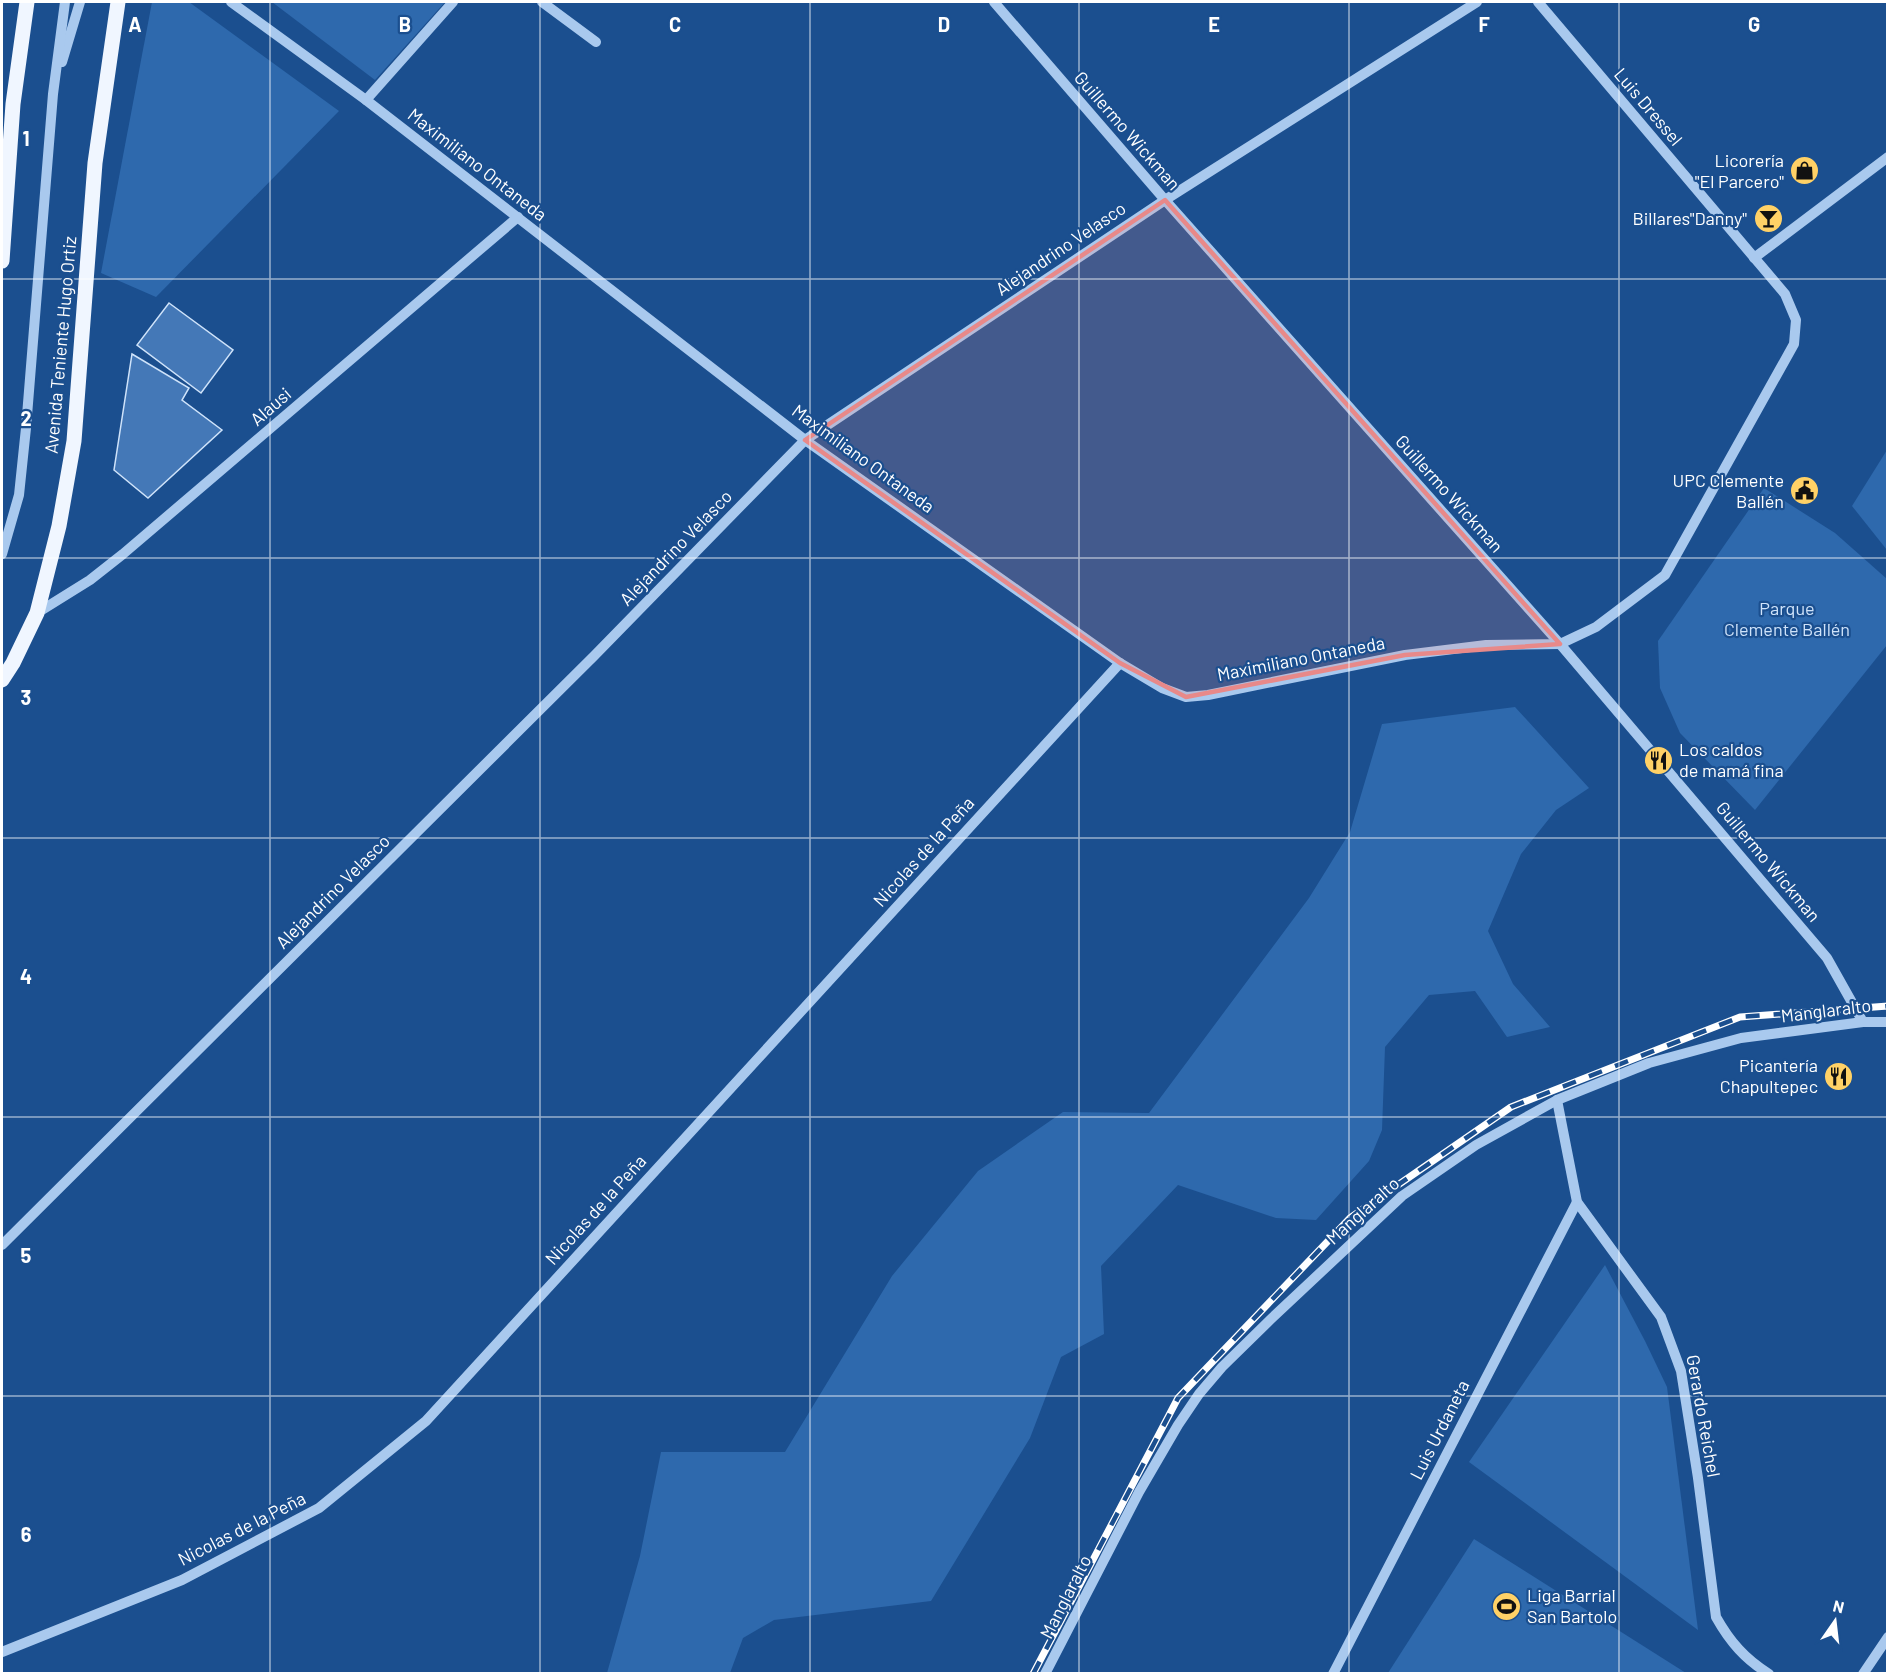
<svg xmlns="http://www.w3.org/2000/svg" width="1889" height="1675" viewBox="0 0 1889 1675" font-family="Barlow,sans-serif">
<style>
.green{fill:#2e69ad}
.building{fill:#4478b7;stroke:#cfe3fa;stroke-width:1.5}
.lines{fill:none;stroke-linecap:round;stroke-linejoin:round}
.minor{stroke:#a9c9ee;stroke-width:10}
.major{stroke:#f0f6ff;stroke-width:15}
.rail-casing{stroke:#fff;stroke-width:7}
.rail{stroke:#1b4f8f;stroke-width:4.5;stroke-dasharray:14;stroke-linecap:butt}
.marked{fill:#e88989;fill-opacity:0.2;stroke:#e88989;stroke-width:4.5;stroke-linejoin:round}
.grid{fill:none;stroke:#fff;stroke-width:1.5;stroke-opacity:0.55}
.labels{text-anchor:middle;stroke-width:4.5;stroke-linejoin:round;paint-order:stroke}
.street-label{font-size:18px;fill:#fff;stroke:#1b4f8f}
.poi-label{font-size:18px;fill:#fff;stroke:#1b4f8f;text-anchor:end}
.park-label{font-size:18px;fill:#cfe3fa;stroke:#1b4f8f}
.grid-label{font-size:20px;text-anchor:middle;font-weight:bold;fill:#fff;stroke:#1b4f8f;stroke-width:4.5;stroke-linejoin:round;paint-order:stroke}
</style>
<rect width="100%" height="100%" fill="#1b4f8f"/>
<!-- green -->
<g class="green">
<path d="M152,2H189L339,111L156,297L101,273Z"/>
<path d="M272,2H445L375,80Z"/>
<path d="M1887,450V550L1852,506Z"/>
<path d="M1764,488L1835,533L1887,579V645L1755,810L1680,733L1660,688L1658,641Z"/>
<path d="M1515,707L1589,788L1556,810L1521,854L1488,931L1513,984L1550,1027L1507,1037L1475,991L1429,995L1385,1047L1382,1130L1369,1161L1316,1220L1276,1218L1178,1185L1101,1266L1104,1334L1061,1357L1030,1438L931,1601L774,1620L743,1638L730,1673H607L640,1556L661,1452H785L892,1276L978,1171L1063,1112L1149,1113L1309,898L1350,832L1382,724Z"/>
<path d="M1605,1265L1645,1341L1667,1387L1698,1630L1469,1462Z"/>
<path d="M1474,1539L1686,1673H1388Z"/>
</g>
<!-- building -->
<g class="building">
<path d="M169,303L233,350L201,393L137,345Z"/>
<path d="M132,354L189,388L182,400L222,430L148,498L114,470Z"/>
</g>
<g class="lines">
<!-- minor -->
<g class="minor">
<path d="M231,2L366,100L805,440L1120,663L1162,688L1186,697L1208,695L1405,655L1486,645L1560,644L1596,627L1665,575L1794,344L1796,320L1785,294L1538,2"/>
<path d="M542,2L596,42"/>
<path d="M994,2L1165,200L1560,644L1827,958L1863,1022"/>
<path d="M62,62L80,2"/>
<path d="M366,100L453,2"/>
<path d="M1754,258L1888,157"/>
<path d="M2,554L19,495L26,428L53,94L65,2"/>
<path d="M37,613L90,580L123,554L518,217"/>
<path d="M1557,1100L1577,1202L1661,1317L1681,1371L1698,1478L1716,1617C1730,1642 1745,1659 1769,1674"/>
<path d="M2,1245L594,656L805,440L1165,200L1477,2"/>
<path d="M2,1652L182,1580L319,1508L426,1421L1120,663"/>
<path d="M1045,1674L1139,1492L1178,1425L1199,1394L1222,1367L1271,1319L1402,1196L1476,1145L1557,1100L1649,1063L1741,1038L1863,1022H1888"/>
<path d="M1333,1674L1577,1202"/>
<path d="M1863,1674L1888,1637"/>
</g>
<!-- major -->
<g class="major">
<path d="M2,261L13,104L27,2"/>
<path d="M2,680L13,663L37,613L59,526L74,441L95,163L118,2"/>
</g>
<defs>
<path id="rail" d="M1033,1674L1178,1398L1350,1218L1511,1107L1740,1017L1888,1006"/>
</defs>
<!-- rail casing -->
<use href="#rail" class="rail-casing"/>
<!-- rail -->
<use href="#rail" class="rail"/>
</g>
<!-- marked area -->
<path class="marked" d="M1165,200L1560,644L1405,655L1186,697L1120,663L805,440Z"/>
<!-- grid -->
<path class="grid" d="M270,2V1674M540,2V1674M810,2V1674M1079,2V1674M1349,2V1674M1619,2V1674M2,279H1888M2,558H1888M2,838H1888M2,1117H1888M2,1396H1888"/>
<!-- icons -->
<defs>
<symbol id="shop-disc" viewBox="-11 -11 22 22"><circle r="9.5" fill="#ffd166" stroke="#1b4f8f"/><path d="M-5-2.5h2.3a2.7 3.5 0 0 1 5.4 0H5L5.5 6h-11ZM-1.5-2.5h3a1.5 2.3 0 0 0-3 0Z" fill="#111"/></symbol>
<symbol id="bar-disc" viewBox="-11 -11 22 22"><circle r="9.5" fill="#ffd166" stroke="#1b4f8f"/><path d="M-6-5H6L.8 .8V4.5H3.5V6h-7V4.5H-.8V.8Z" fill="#111"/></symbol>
<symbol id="civic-disc" viewBox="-11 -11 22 22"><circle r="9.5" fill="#ffd166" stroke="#1b4f8f"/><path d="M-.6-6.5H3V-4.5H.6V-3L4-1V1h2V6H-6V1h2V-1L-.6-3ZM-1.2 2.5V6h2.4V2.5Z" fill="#111"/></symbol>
<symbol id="restaurant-disc" viewBox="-11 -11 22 22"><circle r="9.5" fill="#ffd166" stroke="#1b4f8f"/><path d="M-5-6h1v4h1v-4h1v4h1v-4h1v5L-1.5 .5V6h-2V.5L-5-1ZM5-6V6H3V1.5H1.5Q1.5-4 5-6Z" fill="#111"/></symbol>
<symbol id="stadium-disc" viewBox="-11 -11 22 22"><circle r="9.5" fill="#ffd166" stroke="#1b4f8f"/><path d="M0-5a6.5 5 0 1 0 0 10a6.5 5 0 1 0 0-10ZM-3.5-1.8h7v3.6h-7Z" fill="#111"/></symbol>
</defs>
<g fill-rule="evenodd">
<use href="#shop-disc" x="1788" y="154" width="33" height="33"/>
<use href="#bar-disc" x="1752" y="202" width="33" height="33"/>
<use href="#civic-disc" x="1788" y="474" width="33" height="33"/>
<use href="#restaurant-disc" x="1642" y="744" width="33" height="33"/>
<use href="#restaurant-disc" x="1822" y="1060" width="33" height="33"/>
<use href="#stadium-disc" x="1490" y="1590" width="33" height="33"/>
</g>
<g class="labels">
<!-- street labels -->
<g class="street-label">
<text transform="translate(1648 107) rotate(50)" y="6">Luis Dressel</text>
<text transform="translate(1127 131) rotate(49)" y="6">Guillermo Wickman</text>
<text transform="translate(477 165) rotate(38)" y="6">Maximiliano Ontaneda</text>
<text transform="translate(1061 249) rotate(-34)" y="6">Alejandrino Velasco</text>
<text transform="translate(61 345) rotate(-85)" y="6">Avenida Teniente Hugo Ortiz</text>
<text transform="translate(271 407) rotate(-41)" y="6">Alausi</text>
<text transform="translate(863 459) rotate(36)" y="6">Maximiliano Ontaneda</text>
<text transform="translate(1449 494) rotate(48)" y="6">Guillermo Wickman</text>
<text transform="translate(676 548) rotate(-46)" y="6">Alejandrino Velasco</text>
<text transform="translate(1301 659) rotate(-11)" y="6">Maximiliano Ontaneda</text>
<text transform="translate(924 852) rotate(-48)" y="6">Nicolas de la Peña</text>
<text transform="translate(1768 862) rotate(50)" y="6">Guillermo Wickman</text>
<text transform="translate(333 892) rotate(-45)" y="6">Alejandrino Velasco</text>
<text transform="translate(1826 1011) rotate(-7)" y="6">Manglaralto</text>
<text transform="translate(596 1210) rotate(-48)" y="6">Nicolas de la Peña</text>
<text transform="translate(1363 1211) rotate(-42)" y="6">Manglaralto</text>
<text transform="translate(1703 1416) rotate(80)" y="6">Gerardo Reichel</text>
<text transform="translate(1440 1430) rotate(-63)" y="6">Luis Urdaneta</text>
<text transform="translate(242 1529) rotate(-27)" y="6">Nicolas de la Peña</text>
<text transform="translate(1066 1597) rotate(-63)" y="6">Manglaralto</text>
</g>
<!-- poi labels -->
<g class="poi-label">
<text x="1784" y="167">Licorería<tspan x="1784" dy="21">"El Parcero"</tspan></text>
<text x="1747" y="225">Billares"Danny"</text>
<text x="1784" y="487">UPC Clemente<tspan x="1784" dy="21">Ballén</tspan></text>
<text x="1679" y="756" text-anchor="start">Los caldos<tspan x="1679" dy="21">de mamá fina</tspan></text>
<text x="1818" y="1072">Picantería<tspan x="1818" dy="21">Chapultepec</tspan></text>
<text x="1527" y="1602" text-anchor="start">Liga Barrial<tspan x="1527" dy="21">San Bartolo</tspan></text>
</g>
<!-- park labels -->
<g class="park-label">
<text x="1787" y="615">Parque<tspan x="1787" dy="21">Clemente Ballén</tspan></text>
</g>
</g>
<g class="grid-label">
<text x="135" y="32">A</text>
<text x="405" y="32">B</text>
<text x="675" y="32">C</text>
<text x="944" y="32">D</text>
<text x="1214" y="32">E</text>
<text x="1484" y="32">F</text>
<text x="1754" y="32">G</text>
<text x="26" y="146">1</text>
<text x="26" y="426">2</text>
<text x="26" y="705">3</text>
<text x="26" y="984">4</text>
<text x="26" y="1263">5</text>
<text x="26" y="1542">6</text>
</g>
<!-- border -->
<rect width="1889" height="1675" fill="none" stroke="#ffffff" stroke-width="6"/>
<!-- north arrow -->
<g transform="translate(1835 1621) rotate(14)" stroke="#1b4f8f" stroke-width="4.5" paint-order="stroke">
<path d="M0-4.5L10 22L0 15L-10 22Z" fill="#ffffff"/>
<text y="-9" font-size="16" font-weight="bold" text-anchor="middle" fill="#ffffff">N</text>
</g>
</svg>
